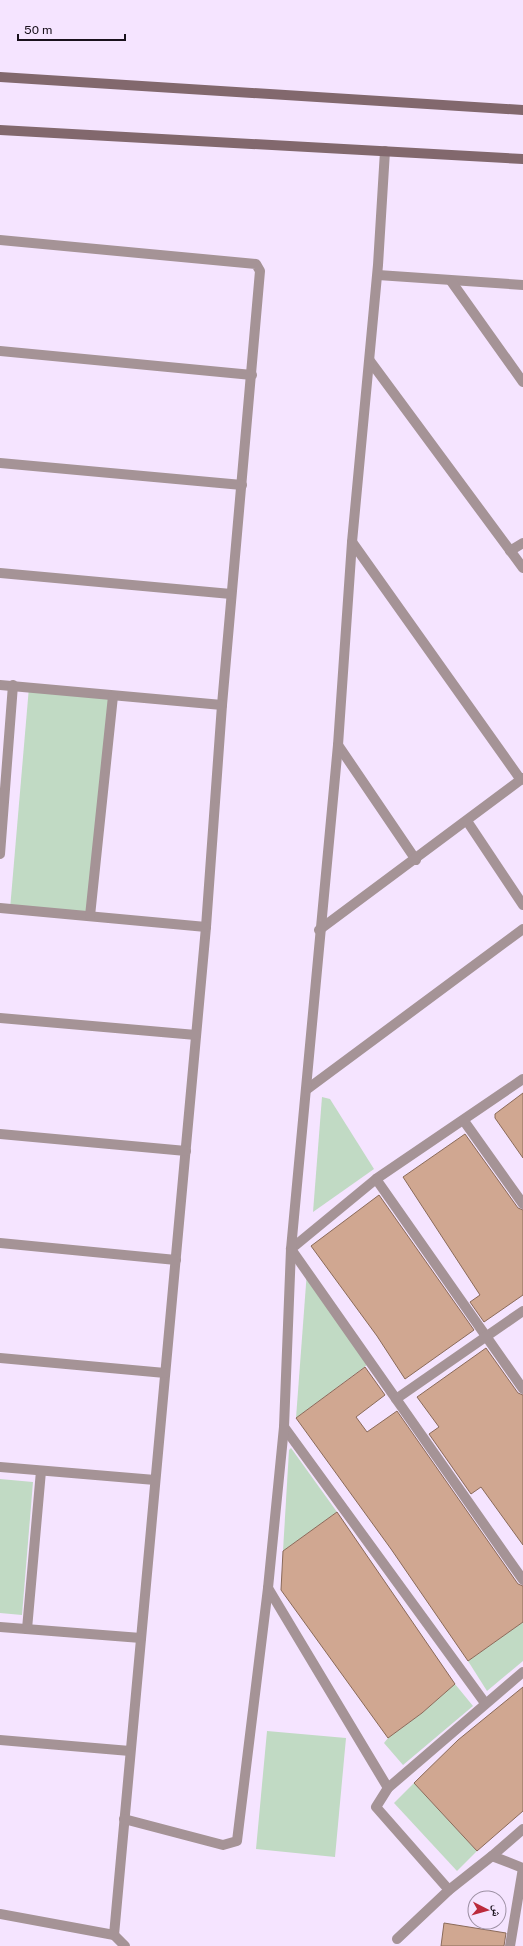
<svg xmlns="http://www.w3.org/2000/svg" width="523" height="1946" viewBox="0 0 523 1946" font-family="'Public Sans','Noto Naskh Arabic',sans-serif">
<style>
.green{fill:#c1dac4}
.building{fill:#d0a791;stroke:#8a6a59}
.lines{fill:none;stroke-linecap:round;stroke-linejoin:round}
.minor{stroke:#a59396;stroke-width:10}
.tertiary{stroke:#a59396;stroke-width:10}
.secondary{stroke:#82686d;stroke-width:10}
</style>
<rect width="100%" height="100%" fill="#f5e4ff"/>
<!-- green -->
<g class="green">
<path d="M29,687L113,696L90,916L10,909Z"/>
<path d="M322,1097L330,1099L374,1169L313,1212Z"/>
<path d="M307,1271L367,1365L296,1418Z"/>
<path d="M291,1448L337,1512L283,1551L289,1450Z"/>
<path d="M0,1479L33,1482L22,1615L0,1613Z"/>
<path d="M523,1622V1661L487,1691L468,1661Z"/>
<path d="M455,1684L473,1706L403,1765L384,1743L388,1738L422,1713Z"/>
<path d="M267,1731L346,1738L335,1857L256,1849Z"/>
<path d="M414,1783L477,1851L457,1871L394,1803Z"/>
</g>
<!-- building -->
<g class="building">
<path d="M523,1093V1158L495,1118V1114Z"/>
<path d="M465,1134L518,1208L523,1210V1295L484,1322L470,1302L480,1295L403,1177Z"/>
<path d="M379,1195L474,1330L405,1379L377,1336L311,1246Z"/>
<path d="M486,1348L518,1393L523,1395V1545L481,1487L471,1494L429,1434L439,1427L417,1397Z"/>
<path d="M365,1367L385,1395L356,1417L367,1432L397,1411L518,1584L523,1586V1622L468,1661L391,1549L296,1418Z"/>
<path d="M337,1512L455,1684L422,1713L388,1738L281,1590L283,1551Z"/>
<path d="M523,1687V1811L477,1851L414,1783L458,1740Z"/>
<path d="M444,1923L506,1933L504,1946H441Z"/>
</g>
<g class="lines">
<!-- minor -->
<g class="minor">
<path d="M0,240L256,264L260,271L222,705L206,927L114,1935"/>
<path d="M378,275L523,285"/>
<path d="M451,281L523,382"/>
<path d="M0,351L252,375"/>
<path d="M370,361L523,568"/>
<path d="M0,463L242,485"/>
<path d="M352,542L521,780"/>
<path d="M510,551L523,543"/>
<path d="M0,573L231,594"/>
<path d="M0,685L222,705"/>
<path d="M338,745L416,860"/>
<path d="M467,821L523,905"/>
<path d="M0,854L13,685"/>
<path d="M0,908L206,927"/>
<path d="M90,916L113,696"/>
<path d="M319,930L523,778"/>
<path d="M0,1018L196,1035"/>
<path d="M523,1079L376,1179L291,1249L523,1580"/>
<path d="M306,1090L523,929"/>
<path d="M464,1121L523,1204"/>
<path d="M0,1134L186,1151"/>
<path d="M376,1179L523,1389"/>
<path d="M0,1243L176,1260"/>
<path d="M0,1358L165,1373"/>
<path d="M396,1399L523,1311"/>
<path d="M284,1427L485,1703"/>
<path d="M0,1467L155,1480"/>
<path d="M268,1588L388,1788"/>
<path d="M0,1627L141,1638"/>
<path d="M27,1629L41,1471"/>
<path d="M0,1740L130,1751"/>
<path d="M124,1819L223,1845L237,1841L268,1588L284,1427L291,1249L338,745L352,542L378,265L385,151"/>
<path d="M449,1890L376,1807L388,1788L523,1672"/>
<path d="M0,1914L114,1935L125,1946"/>
<path d="M397,1939L449,1890L492,1856"/>
<path d="M510,1946L523,1868"/>
</g>
<!-- tertiary -->
<path class="tertiary" d="M523,1829L492,1856L523,1868"/>
<!-- secondary -->
<g class="secondary">
<path d="M0,77L523,110"/>
<path d="M0,130L523,159"/>
</g>
</g>
<!-- north arrow -->
<g transform="translate(487 1910) rotate(96)"><circle r="19" fill="#f5e4ff" stroke="#9d90a4"/>
<path d="M0-3L7 15L0 10L-7 15Z" fill="#bb2a3c"/>
<text y="-6" font-size="11" font-weight="bold" text-anchor="middle" fill="#19111c">ش</text>
</g>
<!-- scale -->
<path d="M18 34v6h107v-6" fill="none" stroke="#19111c" stroke-width="2"/>
<text x="24" y="34" font-size="12" fill="#19111c" stroke="#f5e4ff" stroke-width="3" paint-order="stroke">50 m</text>
</svg>
